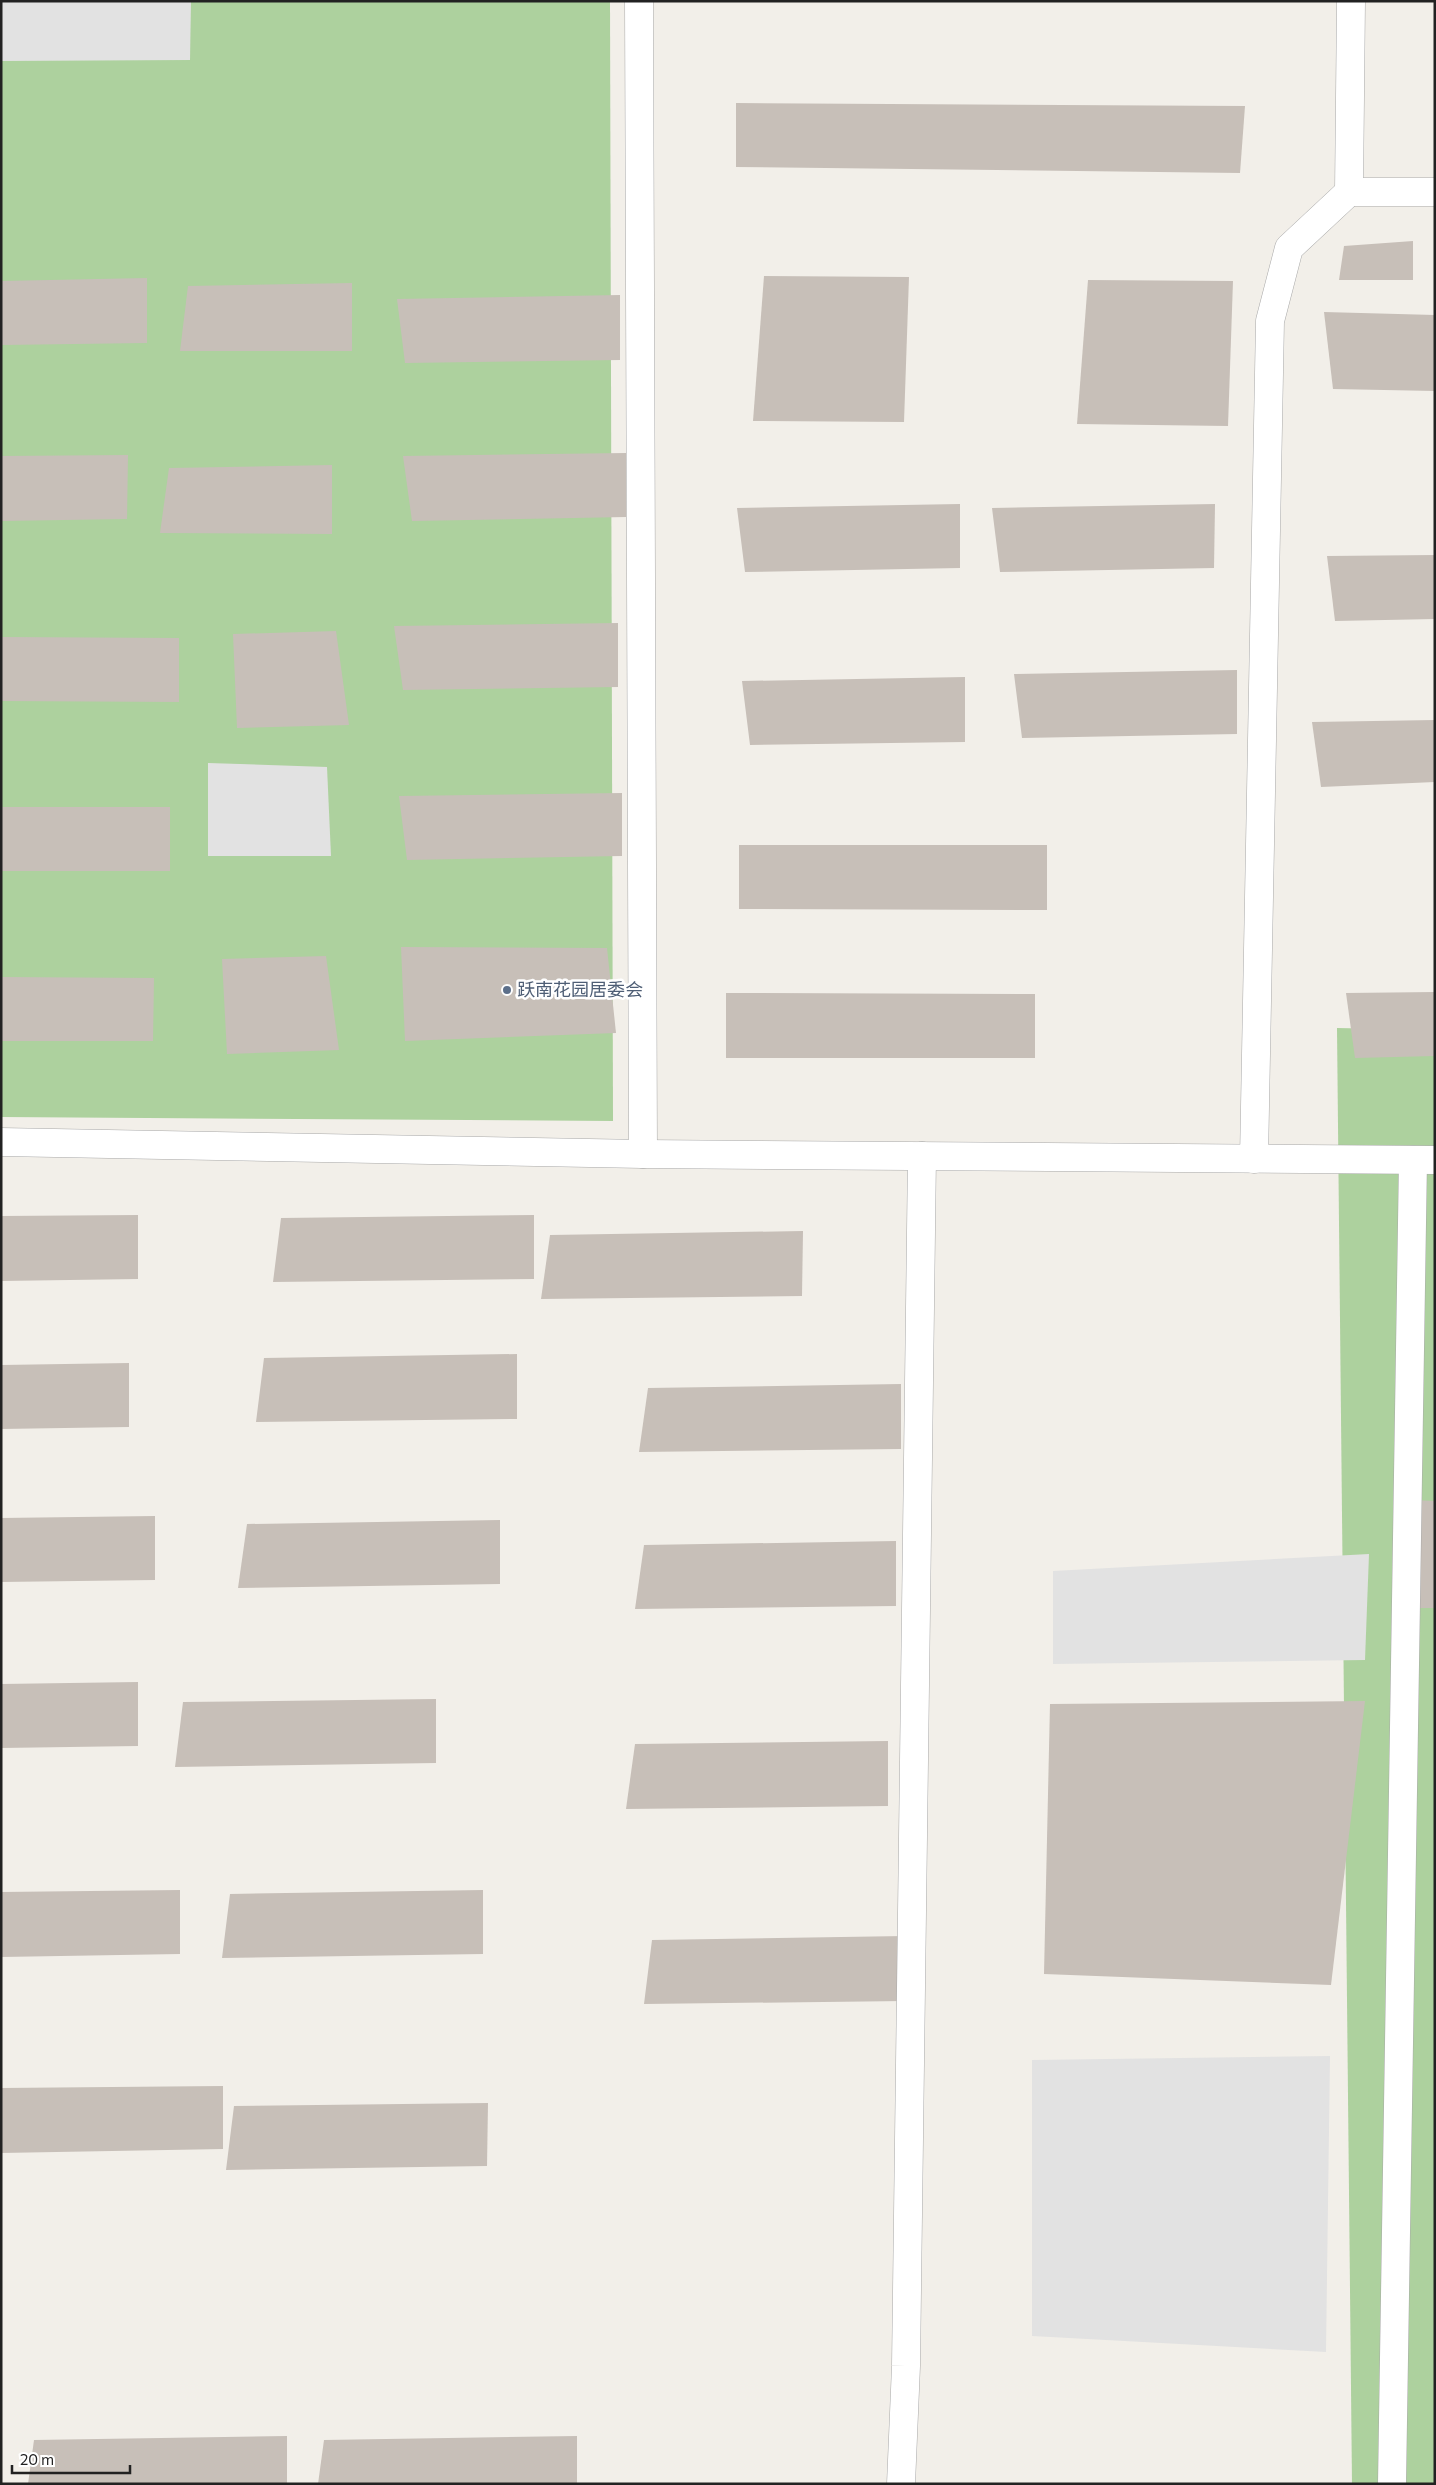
<svg xmlns="http://www.w3.org/2000/svg" width="1436" height="2485" viewBox="0 0 1436 2485" font-family="Commissioner,'Noto Sans SC',sans-serif">
<style>
.forest{fill:#add19e}
.parking{fill:#e2e2e2}
.building{fill:#c7bfb8}
.lines{fill:none;stroke-linecap:round;stroke-linejoin:round}
.minor-casing{stroke:#a9a9a9;stroke-width:29}
.minor{stroke:#fff;stroke-width:28}
.service-dot{fill:#5c6f8a;stroke:#fff;stroke-width:2}
.labels{text-anchor:middle;stroke-width:5;stroke-linejoin:round;paint-order:stroke}
.service-label{font-size:18px;fill:#4e5e75;stroke:#fff;text-anchor:start}
</style>
<rect width="100%" height="100%" fill="#f2efe9"/>
<!-- forest -->
<g class="forest">
<path d="M1,1H610L613,1121L1,1117Z"/>
<path d="M1337,1028L1435,1030V2484H1352Z"/>
</g>
<!-- parking -->
<g class="parking">
<path d="M1,1H191L190,60L1,61Z"/>
<path d="M208,763L327,767L331,856H208Z"/>
<path d="M1369,1554L1365,1660L1053,1664V1571Z"/>
<path d="M1330,2056L1326,2352L1032,2336V2060Z"/>
</g>
<!-- building -->
<g class="building">
<path d="M736,103L1245,106L1240,173L736,167Z"/>
<path d="M1413,241V280H1339L1344,246Z"/>
<path d="M764,276L909,277L904,422L753,421Z"/>
<path d="M147,278V343L1,345V281Z"/>
<path d="M1088,280L1233,281L1228,426L1077,424Z"/>
<path d="M352,283V351H180L188,286Z"/>
<path d="M620,295V360L405,363L397,299Z"/>
<path d="M1324,312L1435,315V391L1333,389Z"/>
<path d="M626,453V517L412,521L403,456Z"/>
<path d="M128,455L127,519L1,521V456Z"/>
<path d="M332,465V534L160,533L169,468Z"/>
<path d="M960,504V568L745,572L737,508Z"/>
<path d="M1215,504L1214,568L1000,572L992,508Z"/>
<path d="M1435,555V619L1335,621L1327,556Z"/>
<path d="M618,623V687L403,690L394,626Z"/>
<path d="M336,631L349,725L237,728L233,634Z"/>
<path d="M1,637L179,638V702L1,701Z"/>
<path d="M1237,670V734L1022,738L1014,674Z"/>
<path d="M965,677V742L750,745L742,681Z"/>
<path d="M1435,720V782L1321,787L1312,722Z"/>
<path d="M622,793V856L407,860L399,796Z"/>
<rect x="1" y="807" width="169" height="64"/>
<path d="M739,845H1047V910L739,909Z"/>
<path d="M401,947L607,948L616,1033L405,1041Z"/>
<path d="M326,956L339,1050L227,1054L222,959Z"/>
<path d="M1,977L154,978L153,1041H1Z"/>
<path d="M1435,992V1056L1355,1058L1346,993Z"/>
<path d="M726,993L1035,994V1058H726Z"/>
<path d="M138,1215V1279L1,1281V1216Z"/>
<path d="M534,1215V1279L273,1282L281,1218Z"/>
<path d="M803,1231L802,1296L541,1299L550,1235Z"/>
<path d="M517,1354V1419L256,1422L264,1358Z"/>
<path d="M129,1363V1427L1,1429V1365Z"/>
<path d="M901,1384V1449L639,1452L648,1388Z"/>
<path d="M1412,1500L1435,1501V1608H1411Z"/>
<path d="M155,1516V1580L1,1582V1518Z"/>
<path d="M500,1520V1584L238,1588L247,1524Z"/>
<path d="M896,1541V1606L635,1609L644,1545Z"/>
<path d="M138,1682V1746L1,1748V1684Z"/>
<path d="M436,1699V1763L175,1767L183,1702Z"/>
<path d="M1365,1701L1331,1985L1044,1974L1050,1704Z"/>
<path d="M888,1741V1806L626,1809L635,1744Z"/>
<path d="M180,1890V1954L1,1957V1892Z"/>
<path d="M483,1890V1954L222,1958L230,1894Z"/>
<path d="M905,1936V2001L644,2004L652,1940Z"/>
<path d="M223,2086V2149L1,2153V2088Z"/>
<path d="M488,2103L487,2166L226,2170L234,2106Z"/>
<path d="M287,2436V2484H28L34,2440Z"/>
<path d="M577,2436V2484H318L324,2440Z"/>
</g>
<g class="lines">
<defs>
<g id="minor">
<path d="M639,1L643,1154"/>
<path d="M1351,1L1349,192H1435"/>
<path d="M1,1142L643,1154L1435,1160"/>
<path d="M1254,1159L1270,321L1289,248L1349,192"/>
<path d="M901,2484L906,2366L922,1156"/>
<path d="M1392,2484L1413,1160"/>
</g>
</defs>
<!-- minor casing -->
<use href="#minor" class="minor-casing"/>
<!-- minor -->
<use href="#minor" class="minor"/>
</g>
<!-- markers -->
<circle class="service-dot" cx="507" cy="990" r="5"/>
<g class="labels">
<!-- service labels -->
<g class="service-label">
<text x="517" y="996">跃南花园居委会</text>
</g>
</g>
<!-- border -->
<rect width="1436" height="2485" fill="none" stroke="#222222" stroke-width="5"/>
<!-- scale -->
<path d="M12 2465v8h118v-8" fill="none" stroke="#222222" stroke-width="2.5"/>
<text x="20" y="2465" font-size="15" fill="#222222" stroke="#ffffff" stroke-width="4" paint-order="stroke">20 m</text>
</svg>
